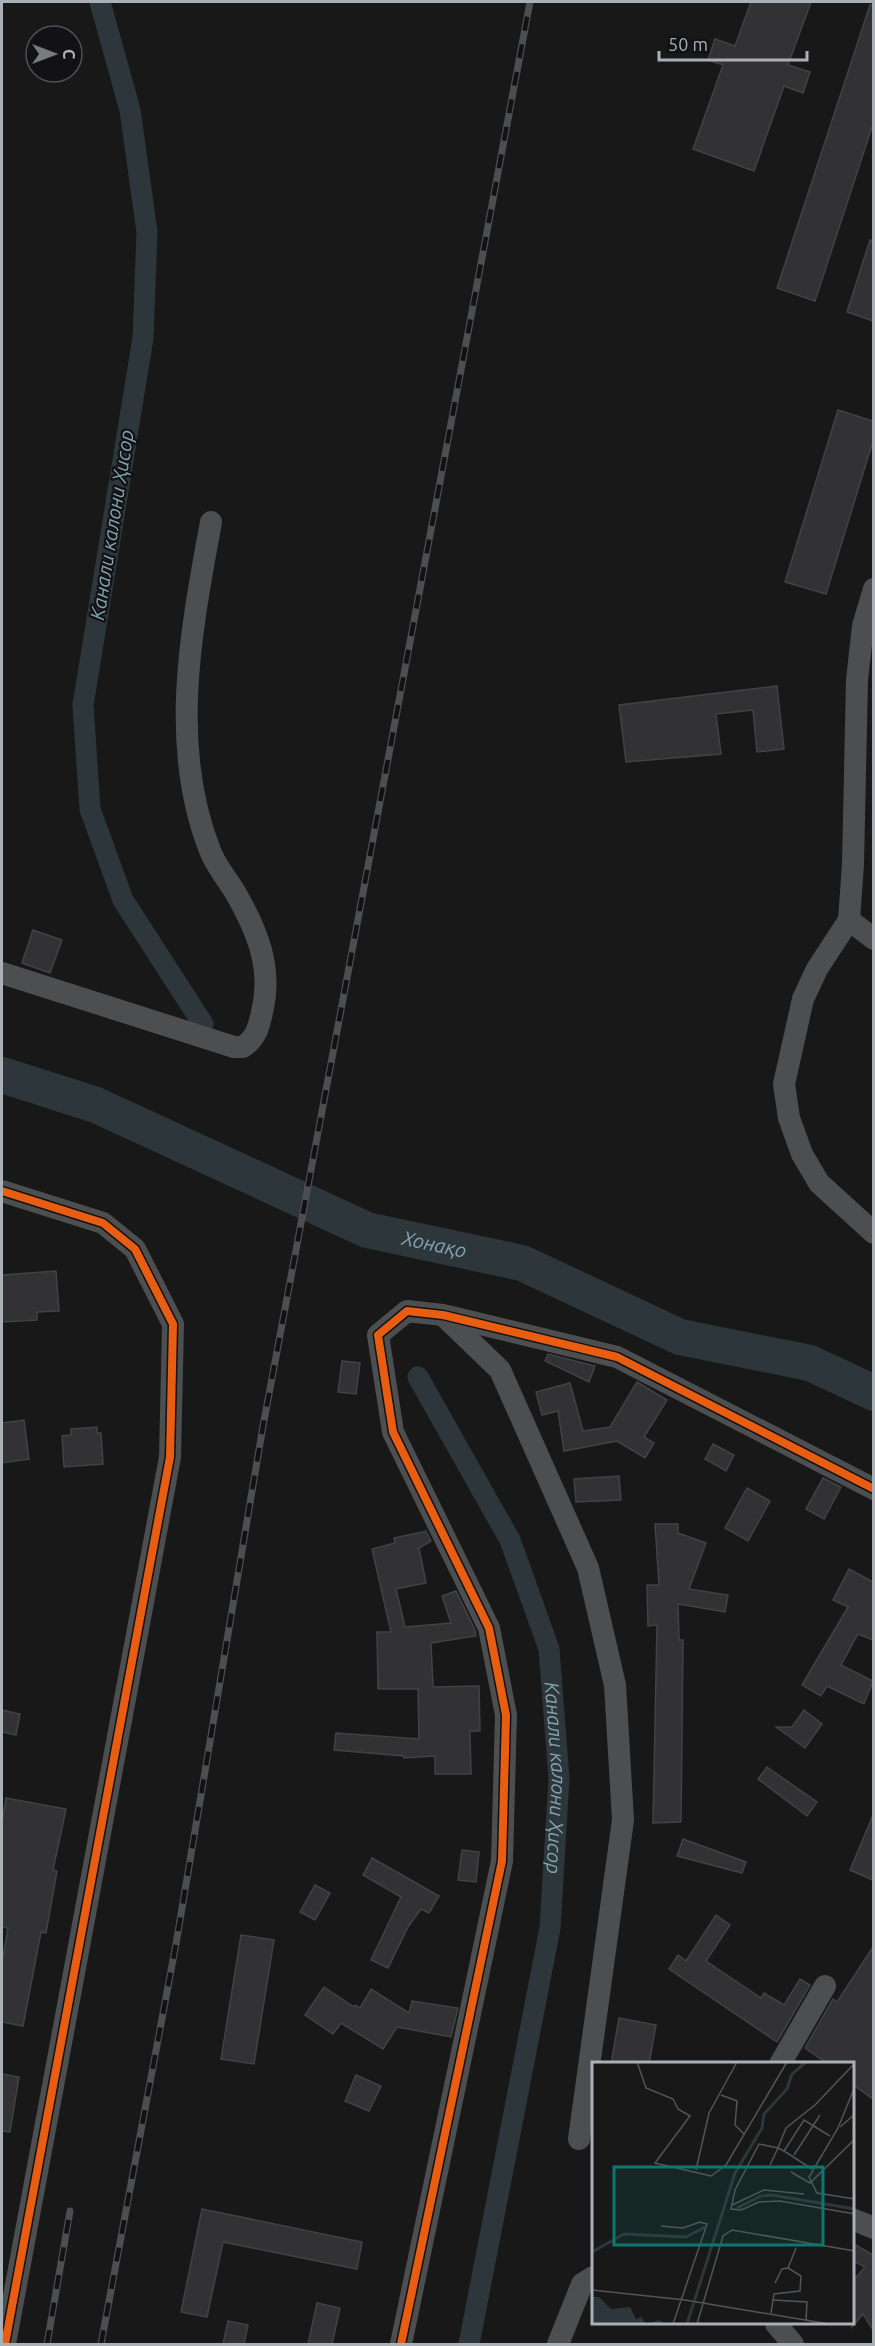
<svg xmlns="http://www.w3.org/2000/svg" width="875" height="2346" viewBox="0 0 875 2346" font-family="Ubuntu,sans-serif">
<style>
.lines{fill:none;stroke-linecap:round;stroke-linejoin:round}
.canal{stroke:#2d373b;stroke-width:21}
.river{stroke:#2d373b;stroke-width:36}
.building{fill:#323234;stroke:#404244;stroke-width:1.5}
.minor{stroke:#4c4e50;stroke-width:22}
.rail-casing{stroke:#4c4e4f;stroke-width:7}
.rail{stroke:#121214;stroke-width:4.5;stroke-dasharray:14;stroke-linecap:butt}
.cycleway-casing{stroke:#121214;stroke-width:11}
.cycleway{stroke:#e95d12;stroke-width:8}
.labels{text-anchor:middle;stroke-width:4.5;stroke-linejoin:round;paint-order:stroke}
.water-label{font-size:20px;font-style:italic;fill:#82a4b2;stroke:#121214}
.inset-river{fill:none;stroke:#2d373b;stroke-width:3}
.inset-road{fill:none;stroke:#525558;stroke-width:1.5}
.view{fill:#0f766e;fill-opacity:0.15;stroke:#0f766e;stroke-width:3}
.inset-edge{fill:none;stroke:#a9b0b8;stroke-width:3}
</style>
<rect width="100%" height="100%" fill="#181818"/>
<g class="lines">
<!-- canal -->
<g class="canal">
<path d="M100,2L130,110L147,232L143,338L83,705L90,809L123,900L203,1024"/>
<path id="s1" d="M418,1377L510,1540L549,1649L559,1778L550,1928L469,2344"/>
</g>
<!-- river -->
<path class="river" id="s2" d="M2,1075L96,1105L367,1230L522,1263L680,1337L810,1363L874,1393"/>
</g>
<!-- building -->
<g class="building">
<path d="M751,2H811L788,65L810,72L803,93L784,86L754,171L693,149L723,65L708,60L715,39L735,46Z"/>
<path d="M870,5H873V124L815,301L777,288Z"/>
<path d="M870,240L873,241V321L847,312Z"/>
<path d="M838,410L873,421V441L826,594L785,582Z"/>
<path d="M777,686L784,749L757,752L753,710L716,714L721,754L626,762L619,705Z"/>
<path d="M33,930L62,940L50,973L22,963Z"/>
<path d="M56,1271L59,1311L37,1312V1320L2,1322V1275Z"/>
<path d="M548,1354L595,1366L589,1382L545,1361Z"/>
<path d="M342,1361L360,1363L356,1394L338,1392Z"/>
<path d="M637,1382L667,1400L644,1437L654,1443L645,1458L617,1441L564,1451L558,1411L542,1415L536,1392L570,1383L583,1431L610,1427Z"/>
<path d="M24,1420L29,1459L2,1463V1423Z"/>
<path d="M97,1427V1433H101L103,1464L64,1467L62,1436L71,1435V1429Z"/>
<path d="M713,1444L734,1455L726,1471L705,1459Z"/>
<path d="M619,1476L621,1500L576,1502L574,1479Z"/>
<path d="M823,1478L841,1487L824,1519L806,1509Z"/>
<path d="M747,1488L770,1501L748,1541L725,1528Z"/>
<path d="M655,1524H678V1533L706,1543L689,1589L728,1595L725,1612L678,1604L679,1640H683L681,1822L653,1823L657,1625L648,1626L647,1585H659Z"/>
<path d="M426,1531L431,1541L419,1548L426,1583L396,1589L405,1627L451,1623L442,1596L456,1591L475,1630L476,1636L431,1643L433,1687L479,1686L480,1731H470L471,1774H435V1756L404,1758V1756L334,1750L336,1733L419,1739L418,1689H378L377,1632H391L372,1549L395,1543L394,1538Z"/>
<path d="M849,1569L873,1582V1640L858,1634L841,1665L873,1681L864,1704L827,1686L821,1696L802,1685L848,1607L833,1600Z"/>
<path d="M2,1710L20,1714L16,1735L2,1732Z"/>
<path d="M804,1710L822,1724L805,1748L776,1727H792Z"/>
<path d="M767,1767L817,1802L807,1816L758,1779Z"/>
<path d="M6,1798L66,1809L53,1870L57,1871L46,1933L41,1932L23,2026L2,2022V1962L8,1928L2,1927V1824Z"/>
<path d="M873,1815V1880L850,1870Z"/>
<path d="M683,1839L746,1862L742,1873L677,1856Z"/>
<path d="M462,1850L479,1852L476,1882L458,1880Z"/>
<path d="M372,1858L439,1896L429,1913L421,1909L408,1927L388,1968L371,1960L401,1897L363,1875Z"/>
<path d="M315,1885L330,1893L315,1920L300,1912Z"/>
<path d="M716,1915L730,1925L706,1961L761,1998L764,1993L784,2005L800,1979L810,1985L777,2042L669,1969L678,1955L686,1961Z"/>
<path d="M241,1935L274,1940L254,2064L221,2059Z"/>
<path d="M873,1947V2099L852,2084V2064H828L805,2048L833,1999L837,2002Z"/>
<path d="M324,1987L354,2007L355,2005L360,2008L371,1989L409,2013L412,2001L458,2008L451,2037L397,2027L383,2049L341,2023L333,2034L305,2015Z"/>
<path d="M619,2018L656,2025L649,2064H611Z"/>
<path d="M2,2074L19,2077L10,2132L2,2131Z"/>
<path d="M356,2075L381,2086L369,2111L345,2101Z"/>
<path d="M202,2209L362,2242L357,2269L223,2242L207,2317L181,2312Z"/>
<path d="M852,2243L873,2255V2330L863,2314L852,2327V2282L865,2267L852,2260Z"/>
<path d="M317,2303L340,2308L332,2344H308Z"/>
<path d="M228,2321L248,2325L244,2344H223Z"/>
</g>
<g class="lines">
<!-- minor -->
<g class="minor">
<path d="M874,589L863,626L857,680L853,864L849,920L817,969L803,999L784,1084L789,1118L802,1154L819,1183L874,1233"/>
<path d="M849,920L874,939"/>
<path d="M2,973L234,1047H243C256,1038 259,1027 262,1012C273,968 257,930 235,892C227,879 217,867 211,853C168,747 191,631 211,522"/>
<path d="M2,1191L103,1223L135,1249L173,1324L170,1457L5,2344"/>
<path d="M444,1316L500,1370L588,1568L615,1685L623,1820L579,2139"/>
<path d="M780,2064L825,1986"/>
<path d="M852,2219L874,2228"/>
<path d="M776,2324L793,2344"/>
<path d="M401,2344L502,1861L506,1715L489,1628L393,1432L378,1335L407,1311L443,1315L617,1357L874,1489"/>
<path d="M558,2344L582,2284L593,2277"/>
</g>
<defs>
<g id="rail">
<path d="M47,2344L70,2211"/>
<path d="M101,2344L176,1944L263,1426L530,2"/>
</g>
</defs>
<!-- rail casing -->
<use href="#rail" class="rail-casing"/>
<!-- rail -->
<use href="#rail" class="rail"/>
<defs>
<g id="cycleway">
<path d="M2,1191L103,1223L135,1249L173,1324L170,1457L5,2344"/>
<path d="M401,2344L502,1861L506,1715L489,1628L393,1432L378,1335L407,1311L443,1315L617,1357L874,1489"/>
</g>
</defs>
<!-- cycleway casing -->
<use href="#cycleway" class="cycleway-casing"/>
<!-- cycleway -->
<use href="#cycleway" class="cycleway"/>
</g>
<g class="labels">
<!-- water labels -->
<g class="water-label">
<text transform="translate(112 525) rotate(-81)" y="7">Канали калони Ҳисор</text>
<text dy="7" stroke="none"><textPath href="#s2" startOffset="466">Хонақо</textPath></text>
<text dy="7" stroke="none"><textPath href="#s1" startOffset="432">Канали калони Ҳисор</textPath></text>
</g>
</g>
<!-- overview -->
<g transform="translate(592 2062)">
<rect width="262" height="262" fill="#181818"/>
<path d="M0,235H7L19,247L38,245L44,257L49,255L54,262L67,258L75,262H0Z" fill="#2d373b"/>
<path class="inset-river" d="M145,146L169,134L180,133L263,147M0,190L32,172L94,175L113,165M95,262L143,111L170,66L172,52L195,27L200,12L214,0"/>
<path class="inset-road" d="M45,0L54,26L81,37L86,47L98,54L63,101L119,114L134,103L195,0M263,1L223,43L194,66L186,86L167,82L143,128L139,147L149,148L167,140L188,139L263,152M263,24L246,66L217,115L225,131L263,137M129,33L145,39L143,63L152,72M248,65L263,52M202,93L228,53M178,103L186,86L192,89M220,107L192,89L212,58L238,74M104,108L117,51L145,0M199,110L218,121L263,77M140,143L172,128L212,132M69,164L91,166L108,160L115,162L81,262M183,221L190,207L196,206M0,228L93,238L237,262M181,238L215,240L214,259M179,251L182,232L208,229L209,214L196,206L204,186M105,262L131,174L140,168L263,189"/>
<path class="view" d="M22,105H231V183H22Z"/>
<rect width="262" height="262" class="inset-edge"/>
</g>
<!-- border -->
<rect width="875" height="2346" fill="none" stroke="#a9b0b8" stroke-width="6"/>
<!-- north arrow -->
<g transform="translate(54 54) rotate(90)"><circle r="28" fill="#121214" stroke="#4e5156" stroke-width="1.5"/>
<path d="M0-4.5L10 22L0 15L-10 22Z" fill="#767b80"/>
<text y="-9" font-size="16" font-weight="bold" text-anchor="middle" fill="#a9b0b8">С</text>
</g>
<!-- scale -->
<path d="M659 51v9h148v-9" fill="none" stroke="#a9b0b8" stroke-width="3"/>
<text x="668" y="51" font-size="18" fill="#a9b0b8" stroke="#121214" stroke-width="4.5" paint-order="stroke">50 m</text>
</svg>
